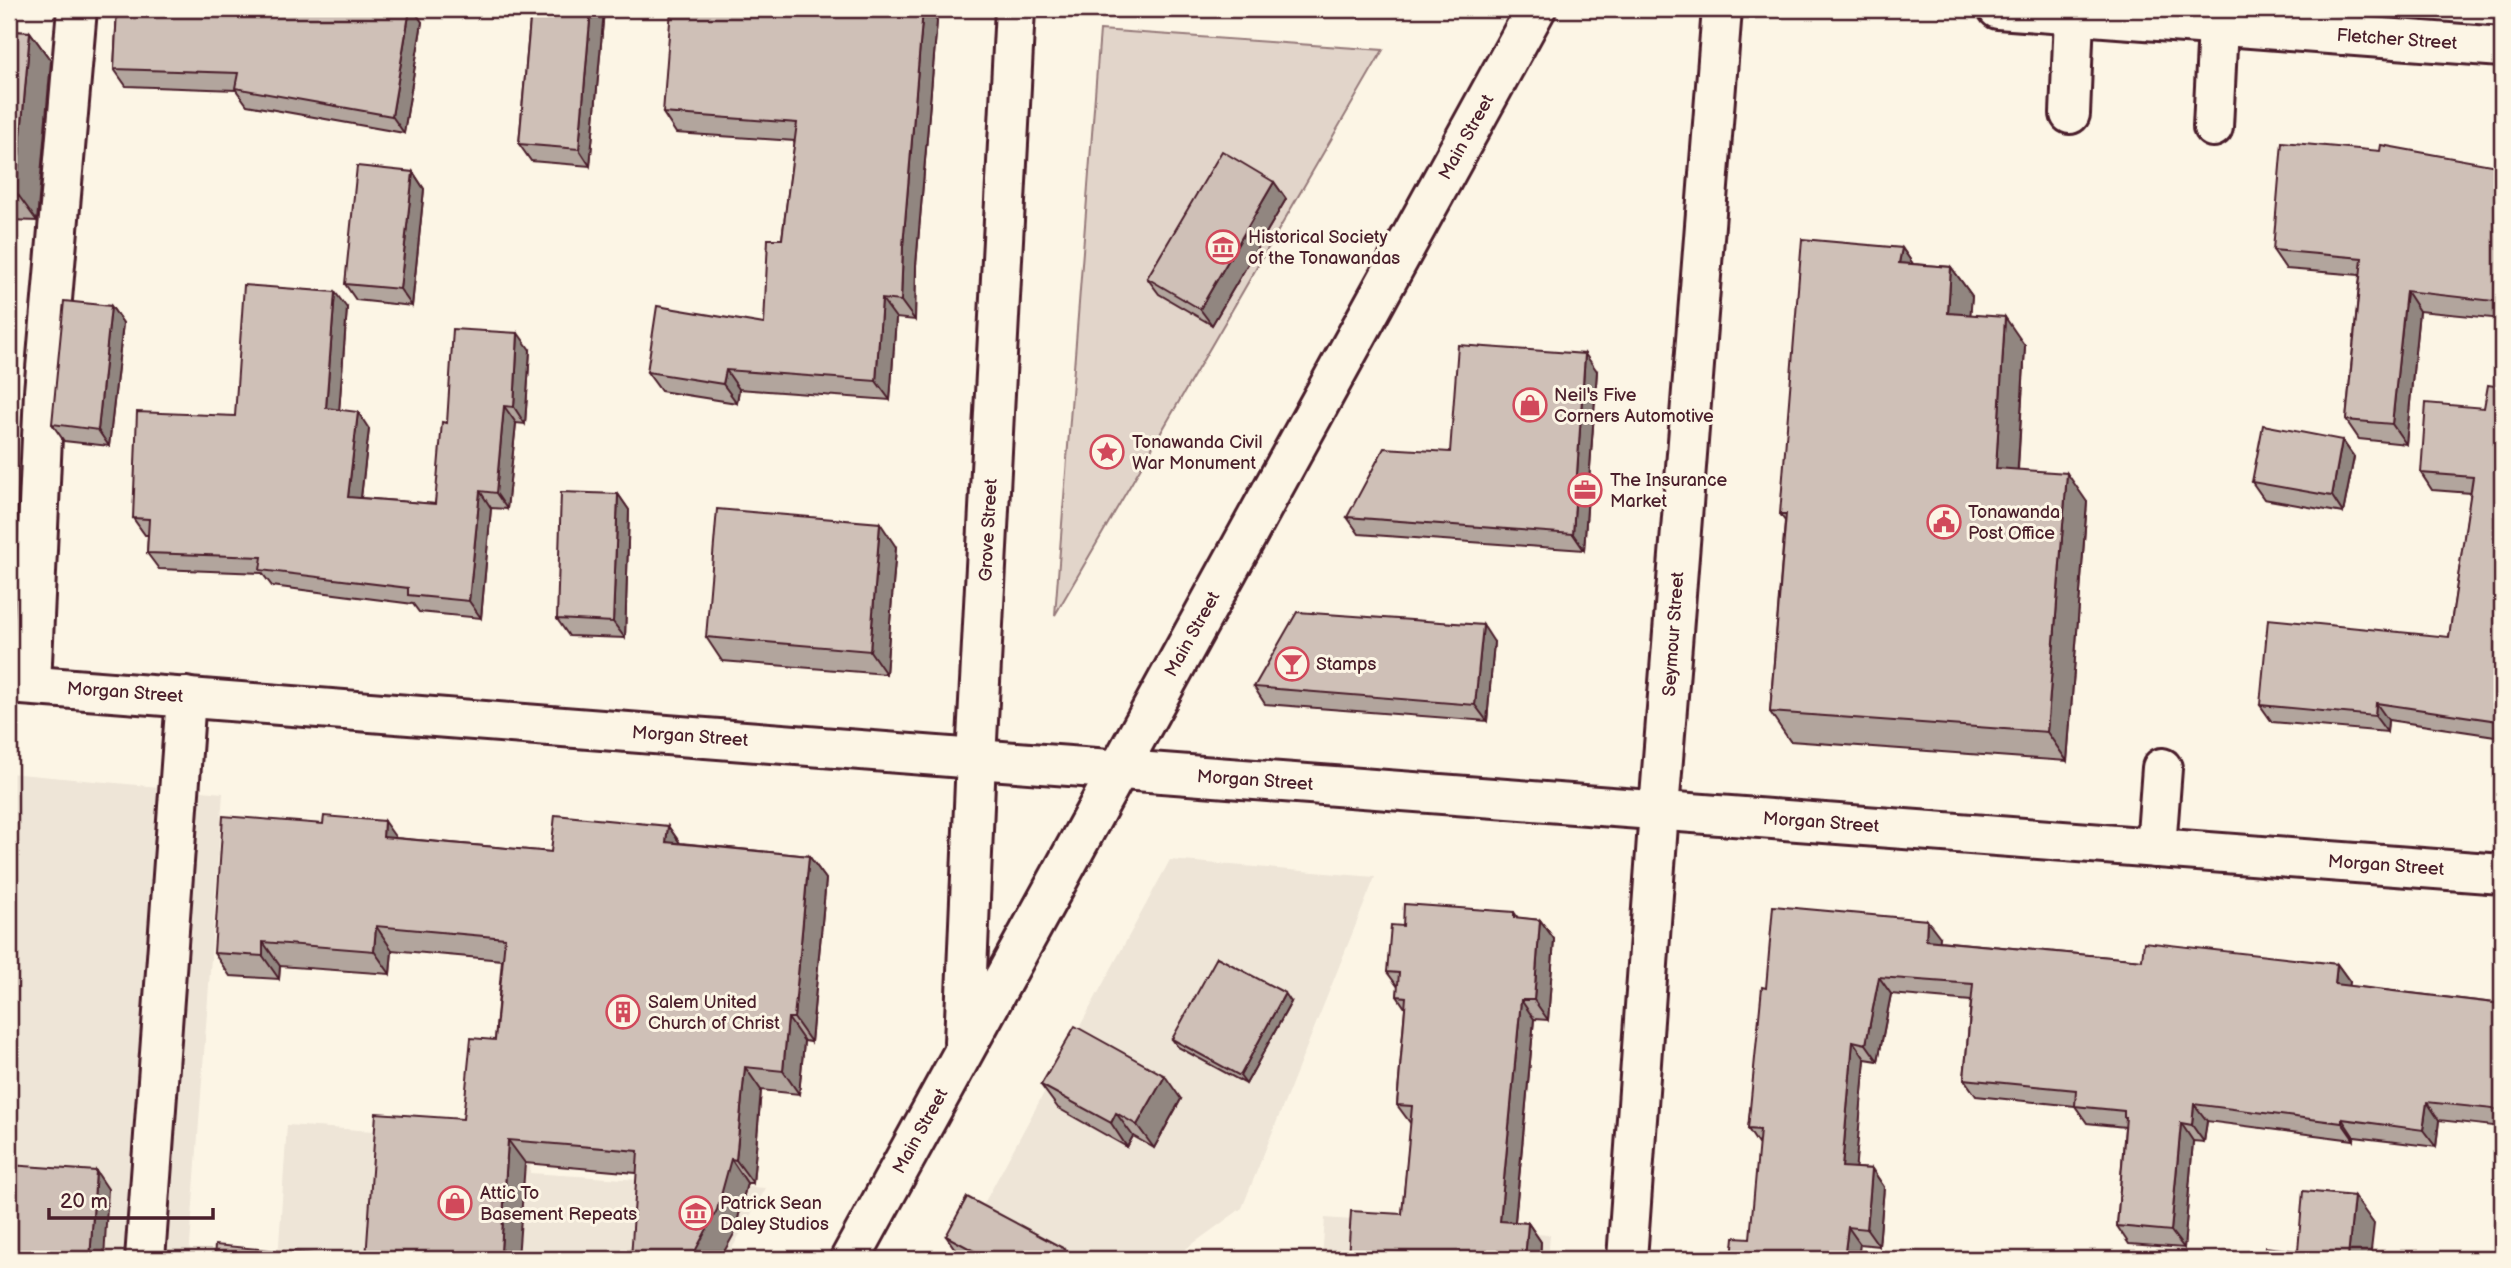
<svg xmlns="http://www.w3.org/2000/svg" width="2511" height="1268" viewBox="0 0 2511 1268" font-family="'Balsamiq Sans',sans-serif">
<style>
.built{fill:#eee5d7}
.green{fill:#e2d5ca;stroke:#967a7a;stroke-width:2}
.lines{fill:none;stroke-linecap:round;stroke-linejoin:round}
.minor-casing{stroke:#4a1f2b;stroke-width:44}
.major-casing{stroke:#4a1f2b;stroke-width:44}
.minor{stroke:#fcf5e5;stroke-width:38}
.major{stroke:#fcf5e5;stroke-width:38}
.wall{fill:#b2a59d;stroke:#4a1f2b;stroke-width:2}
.shaded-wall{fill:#918680;stroke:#4a1f2b;stroke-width:2}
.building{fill:#cfc0b7;stroke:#4a1f2b;stroke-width:2}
.labels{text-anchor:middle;stroke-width:6;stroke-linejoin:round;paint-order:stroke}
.street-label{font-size:18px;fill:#4a1f2b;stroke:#fcf5e5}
.poi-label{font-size:18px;fill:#4a1f2b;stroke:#fcf5e5;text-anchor:start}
</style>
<rect width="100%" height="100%" fill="#fcf5e5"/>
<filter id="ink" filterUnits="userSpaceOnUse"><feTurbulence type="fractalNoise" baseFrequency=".0143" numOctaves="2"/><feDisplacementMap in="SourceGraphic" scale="14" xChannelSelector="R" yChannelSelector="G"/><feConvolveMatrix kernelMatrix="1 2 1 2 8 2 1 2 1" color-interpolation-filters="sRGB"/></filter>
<g filter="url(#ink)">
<!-- built -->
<g class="built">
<path d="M9,773L223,793L189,1259H9Z"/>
<path d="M1170,860L1375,877L1242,1208L1172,1259H954Z"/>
<path d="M287,1125L531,1142L530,1173L766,1188L726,1259H278Z"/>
<path d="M1325,1218L1550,1235L1548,1259H1322Z"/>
</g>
<!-- green -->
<path class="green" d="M1100,30L1383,50L1055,615Z"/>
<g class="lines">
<defs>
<g id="minor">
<path d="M1998,9L2502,47"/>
<path d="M2070,114L2074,16"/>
<path d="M2213,127L2218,26"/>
<path d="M9,684L976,759L2502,874"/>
<path d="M31,685L44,392L77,9"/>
<path d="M2156,848L2162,768"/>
<path d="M964,1042L976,759L1015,9"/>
<path d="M145,1259L186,697"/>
<path d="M850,1259L1536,9"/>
</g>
<path id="major" d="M1627,1259L1659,810L1722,9"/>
</defs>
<!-- minor casing -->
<use href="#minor" class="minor-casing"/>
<!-- major casing -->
<use href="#major" class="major-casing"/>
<!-- minor -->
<use href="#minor" class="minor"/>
<!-- major -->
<use href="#major" class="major"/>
</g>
<!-- wall -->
<g class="wall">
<path d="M117,9H413L422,22L404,133L247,105L236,90L126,86L114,69Z"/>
<path d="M531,9H603L604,10L590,166L531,161L519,144Z"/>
<path d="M937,21L916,265L915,320L896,318L890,400L739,389L737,403L661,391L647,372L764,324L782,239L795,141L676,133L663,113Z"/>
<path d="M9,31L30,32L51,61L37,221L9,220Z"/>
<path d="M2502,167V319L2419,311L2406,444L2359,439L2346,420L2360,275L2286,269L2273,250Z"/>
<path d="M413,172L424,189L412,306L356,300L345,284Z"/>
<path d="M1274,182L1286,199L1212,325L1159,294L1147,278Z"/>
<path d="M1902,248L1913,264L1951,267L1972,296L1970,314L2025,346L2018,470L2087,502L2067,761L1790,741L1770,712L1785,521L1780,514Z"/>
<path d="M111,306L123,323L109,446L64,441L52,424Z"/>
<path d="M347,308L339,410L369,429L361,498L435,504L447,423L530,350L525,424L516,423L507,509L491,508L481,618L419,612L413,604L272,586L262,573L159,569L147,553L148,535H145L133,518L235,416Z"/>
<path d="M1597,371L1584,550L1359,534L1347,517L1450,452Z"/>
<path d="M2502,387V737L2388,720L2387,732L2272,722L2260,705L2449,637L2471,493L2432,490L2421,473L2484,408Z"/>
<path d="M2342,440L2354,457L2343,513L2264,499L2252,482Z"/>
<path d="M618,494L629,510L625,638L569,636L557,619Z"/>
<path d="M896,547L886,674L722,661L706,637Z"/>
<path d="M1494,642L1487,721L1265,704L1254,687Z"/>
<path d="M323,824L396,838L551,852L668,826L680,843L809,856L826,879L811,1042L804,1041L799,1094L761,1090L753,1183H747L734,1234L636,1173L525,1163L366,1259L463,1119L495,1040L502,960L392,950L390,974L280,966L279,979L230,976L214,953Z"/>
<path d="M1514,912L1518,918L1540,920L1554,939L1548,1020L1534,1019L1515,1222L1528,1223L1541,1242L1540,1259H1348L1402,1214L1411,1124L1397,1105L1405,1008L1397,996L1398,987L1387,972L1403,926Z"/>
<path d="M1940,937L1939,941L2142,960L2337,964L2350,982L2349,986L2502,1004V1127L2439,1120L2436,1147L2354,1137V1140L2207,1121L2204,1142L2193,1141L2184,1248L2129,1244L2117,1226L2125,1127L2087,1123L2075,1106L1976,1096L1964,1079L1971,1001L1891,994L1878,1061L1865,1059L1855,1168L1872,1169L1884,1187L1879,1246L1860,1244L1758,1144L1748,1129L1766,988Z"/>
<path d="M1291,1002L1246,1084L1178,1047L1172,1039Z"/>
<path d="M1041,1085L1181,1099L1154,1148L1133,1136L1127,1147L1058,1108Z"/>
<path d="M946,1236L1074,1254L1077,1259H970L957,1252Z"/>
</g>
<!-- shaded-wall -->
<g class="shaded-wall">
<path d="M410,9H413L422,22L404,133L392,116Z"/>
<path d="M591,9H603L604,10L590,166L579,149Z"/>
<path d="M923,9H928L937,21L916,265L915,320L901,301L903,246Z"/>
<path d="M30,32L51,61L37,221L16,192Z"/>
<path d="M413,172L424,189L412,306L400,289Z"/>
<path d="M1274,182L1286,199L1212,325L1200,309Z"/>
<path d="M1902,248L1922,277L1899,263Z"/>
<path d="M1951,267L1972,296L1968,342L1948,313Z"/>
<path d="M2406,291L2419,311L2406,444L2392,424Z"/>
<path d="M335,292L347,308L338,425L326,408Z"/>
<path d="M882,299L896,318L890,400L876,381Z"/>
<path d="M111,306L123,323L109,446L98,430Z"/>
<path d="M2005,317L2025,346L2016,497L1996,468Z"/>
<path d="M518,333L530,350L525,424L514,407Z"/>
<path d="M1585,354L1597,371L1584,550L1573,534Z"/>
<path d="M726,370L739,389L737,403L723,384Z"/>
<path d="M504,406L516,423L507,509L496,493Z"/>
<path d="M358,412L369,429L359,514L348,497Z"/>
<path d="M2342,440L2354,457L2343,513L2332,496Z"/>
<path d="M2067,473L2087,502L2067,761L2047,732Z"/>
<path d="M480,491L491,508L481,618L469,601Z"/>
<path d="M618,494L629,510L625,638L613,622Z"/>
<path d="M880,523L896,547L886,674L870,651Z"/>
<path d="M1483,625L1494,642L1487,721L1475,705Z"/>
<path d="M2502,653V728L2498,721Z"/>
<path d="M2376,703L2388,720L2387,732L2375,716Z"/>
<path d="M384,821L401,845L383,837Z"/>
<path d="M668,826L684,849L666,842Z"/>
<path d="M809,856L826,879L811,1042L794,1018Z"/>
<path d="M1540,920L1554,939L1548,1020L1534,1000Z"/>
<path d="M1927,920L1940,937L1938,957L1926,940Z"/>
<path d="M376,926L392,950L390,974L374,951Z"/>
<path d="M263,942L280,966L279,979L263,956Z"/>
<path d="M2337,964L2350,982L2347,1001L2335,984Z"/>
<path d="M1879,977L1891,994L1878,1061L1866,1044Z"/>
<path d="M1285,993L1291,1002L1246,1084L1240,1076Z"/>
<path d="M1521,1000L1534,1019L1513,1241L1500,1221Z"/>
<path d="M788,1018L804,1041L799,1094L783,1071Z"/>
<path d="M1853,1041L1865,1059L1854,1184L1842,1167Z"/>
<path d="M745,1067L761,1090L753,1183L736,1160Z"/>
<path d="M1165,1076L1181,1099L1154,1148L1137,1125Z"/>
<path d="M2427,1102L2439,1120L2436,1147L2423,1130Z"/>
<path d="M2194,1104L2207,1121L2204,1142L2192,1125Z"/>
<path d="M1116,1113L1133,1136L1127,1147L1111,1123Z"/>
<path d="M2342,1119L2354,1137V1140L2342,1123Z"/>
<path d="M2181,1123L2193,1141L2184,1248L2171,1231Z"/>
<path d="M508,1140L525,1163L518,1259L501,1251Z"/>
<path d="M731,1159L747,1183L734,1234L720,1259H691Z"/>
<path d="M1872,1169L1884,1187L1879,1246L1867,1229Z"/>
<path d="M96,1171L108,1189L104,1259H90Z"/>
<path d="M2354,1196L2374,1224L2370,1259H2349L2348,1257Z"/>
<path d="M1528,1223L1541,1242L1540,1259H1525Z"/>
<path d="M1848,1227L1860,1244L1858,1259H1844Z"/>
</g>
<!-- building -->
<g class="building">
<path d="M117,9H410L392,116L235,88L238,73L114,69Z"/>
<path d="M531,9H591L579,149L519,144Z"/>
<path d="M671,9H923L903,246L901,301L882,299L876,381L726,370L723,384L647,372L657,306L764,324L768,239H782L797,123L663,113Z"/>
<path d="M9,31L30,32L16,192H9Z"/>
<path d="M2282,142L2380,151L2381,145L2502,167V302L2406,291L2392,424L2346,420L2362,258L2273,250Z"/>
<path d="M1222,151L1274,182L1200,309L1147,278Z"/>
<path d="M357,166L413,172L400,289L345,284Z"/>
<path d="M1802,239L1902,248L1899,263L1951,267L1948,313L2005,317L1996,468L2067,473L2047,732L1770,712L1786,514H1780Z"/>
<path d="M244,285L335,292L326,408L358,412L348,497L435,504L442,422L447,423L453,329L518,333L514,407L504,406L496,493L480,491L469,601L408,595V588L260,570L262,557L147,553L149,519L133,518L137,412L235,416Z"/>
<path d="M64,301L111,306L98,430L52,424Z"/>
<path d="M1458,345L1585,354L1573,534L1347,517L1384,448L1450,452Z"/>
<path d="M2488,385L2502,387V653L2498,721L2376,703L2375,716L2260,705L2268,619L2449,637L2473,477L2421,473L2426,403L2484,408Z"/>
<path d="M2263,425L2342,440L2332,496L2252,482Z"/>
<path d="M561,492L618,494L613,622L557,619Z"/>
<path d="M717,509L880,523L870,651L706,637Z"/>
<path d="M1297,612L1483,625L1475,705L1254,687Z"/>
<path d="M555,815L668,826L666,842L809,856L794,1018H788L783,1071L745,1067L736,1160L731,1159L717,1210L691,1259H631L638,1151L508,1140L501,1251L584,1259H214L215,1245L366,1259L376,1113L463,1119L471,1038L495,1040L505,938L376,926L374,951L263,942V956L214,953L223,816L323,824L324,816L384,821L383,837L551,852Z"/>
<path d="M1404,904L1514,912V917L1540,920L1534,1000H1521L1500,1221L1528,1223L1525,1259H1348L1351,1211L1402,1214L1412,1106L1397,1105L1406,997L1397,996L1399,973L1387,972L1391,925L1403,926Z"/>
<path d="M1773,906L1927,920L1926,940L2142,960L2144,942L2337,964L2335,984L2502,1004V1110L2427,1102L2423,1130L2342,1119V1123L2194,1104L2192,1125L2181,1123L2171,1231L2117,1226L2126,1117H2124V1111L2075,1106L2076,1090L1964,1079L1973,984L1879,977L1866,1044L1853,1041L1842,1167L1872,1169L1867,1229L1848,1227L1844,1259H1732L1734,1237L1750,1238L1760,1130L1748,1129L1762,987L1766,988Z"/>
<path d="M1217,957L1285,993L1240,1076L1172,1039Z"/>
<path d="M1075,1026L1165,1076L1137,1125L1116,1113L1111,1123L1041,1085Z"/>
<path d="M9,1165L96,1171L90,1259H9Z"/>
<path d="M2303,1191L2354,1196L2348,1257L2365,1259H2264L2265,1247L2298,1251Z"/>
<path d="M967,1197L1074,1254L1071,1259H989L946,1236Z"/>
</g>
</g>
<!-- icons -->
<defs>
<symbol id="museum-ring" viewBox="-11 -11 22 22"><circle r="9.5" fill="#fcf5e5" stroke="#d1495b" stroke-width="1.5"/><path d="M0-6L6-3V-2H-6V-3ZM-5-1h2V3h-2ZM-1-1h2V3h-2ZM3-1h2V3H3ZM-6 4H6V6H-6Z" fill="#d1495b"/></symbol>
<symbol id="shop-ring" viewBox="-11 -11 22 22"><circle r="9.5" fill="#fcf5e5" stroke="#d1495b" stroke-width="1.5"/><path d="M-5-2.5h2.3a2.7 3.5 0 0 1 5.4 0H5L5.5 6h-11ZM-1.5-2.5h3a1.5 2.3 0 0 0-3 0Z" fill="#d1495b"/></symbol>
<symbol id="sight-ring" viewBox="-11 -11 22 22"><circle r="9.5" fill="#fcf5e5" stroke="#d1495b" stroke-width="1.5"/><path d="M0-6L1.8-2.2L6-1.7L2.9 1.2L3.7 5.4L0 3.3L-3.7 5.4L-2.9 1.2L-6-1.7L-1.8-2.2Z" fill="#d1495b"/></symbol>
<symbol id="office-ring" viewBox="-11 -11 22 22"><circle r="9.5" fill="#fcf5e5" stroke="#d1495b" stroke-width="1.5"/><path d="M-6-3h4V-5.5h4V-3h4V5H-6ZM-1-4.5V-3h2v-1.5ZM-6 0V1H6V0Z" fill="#d1495b"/></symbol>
<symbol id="civic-ring" viewBox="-11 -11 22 22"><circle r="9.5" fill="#fcf5e5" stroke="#d1495b" stroke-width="1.5"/><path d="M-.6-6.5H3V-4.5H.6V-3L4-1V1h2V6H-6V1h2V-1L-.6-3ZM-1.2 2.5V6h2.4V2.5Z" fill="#d1495b"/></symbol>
<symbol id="bar-ring" viewBox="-11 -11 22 22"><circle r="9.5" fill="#fcf5e5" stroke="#d1495b" stroke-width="1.5"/><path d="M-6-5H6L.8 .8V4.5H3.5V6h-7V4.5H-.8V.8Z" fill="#d1495b"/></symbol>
<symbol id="building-ring" viewBox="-11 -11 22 22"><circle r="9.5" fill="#fcf5e5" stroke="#d1495b" stroke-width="1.5"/><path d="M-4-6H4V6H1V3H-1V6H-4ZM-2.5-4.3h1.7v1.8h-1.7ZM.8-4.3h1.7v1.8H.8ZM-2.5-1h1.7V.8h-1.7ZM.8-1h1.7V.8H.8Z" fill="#d1495b"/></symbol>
</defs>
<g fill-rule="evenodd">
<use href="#museum-ring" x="1204" y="228" width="38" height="38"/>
<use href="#shop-ring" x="1511" y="386" width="38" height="38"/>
<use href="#sight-ring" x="1088" y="433" width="38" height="38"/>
<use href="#office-ring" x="1566" y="471" width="38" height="38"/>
<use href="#civic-ring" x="1925" y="503" width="38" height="38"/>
<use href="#bar-ring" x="1273" y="645" width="38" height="38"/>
<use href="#building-ring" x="604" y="993" width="38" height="38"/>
<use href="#shop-ring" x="436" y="1184" width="38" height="38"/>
<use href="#museum-ring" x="677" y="1194" width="38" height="38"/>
</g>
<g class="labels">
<!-- street labels -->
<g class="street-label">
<text transform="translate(2397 39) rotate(4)" y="6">Fletcher Street</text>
<text transform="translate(1466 137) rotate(-61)" y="6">Main Street</text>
<text transform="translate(988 530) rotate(-87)" y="6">Grove Street</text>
<text transform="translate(1192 634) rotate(-61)" y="6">Main Street</text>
<text transform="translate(1673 634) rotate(-86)" y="6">Seymour Street</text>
<text transform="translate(125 692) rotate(4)" y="6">Morgan Street</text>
<text transform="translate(690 736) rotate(4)" y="6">Morgan Street</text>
<text transform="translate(1255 780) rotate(4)" y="6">Morgan Street</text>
<text transform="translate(1821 822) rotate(4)" y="6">Morgan Street</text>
<text transform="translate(2386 865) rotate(4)" y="6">Morgan Street</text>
<text transform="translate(920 1131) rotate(-61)" y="6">Main Street</text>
</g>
<!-- poi labels -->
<g class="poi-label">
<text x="1248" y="243">Historical Society<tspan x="1248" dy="21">of the Tonawandas</tspan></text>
<text x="1554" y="401">Neil's Five<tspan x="1554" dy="21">Corners Automotive</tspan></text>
<text x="1132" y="448">Tonawanda Civil<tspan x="1132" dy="21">War Monument</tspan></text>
<text x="1610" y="486">The Insurance<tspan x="1610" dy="21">Market</tspan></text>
<text x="1968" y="518">Tonawanda<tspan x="1968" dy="21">Post Office</tspan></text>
<text x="1316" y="670">Stamps</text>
<text x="648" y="1008">Salem United<tspan x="648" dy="21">Church of Christ</tspan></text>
<text x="480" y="1199">Attic To<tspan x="480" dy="21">Basement Repeats</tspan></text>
<text x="720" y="1209">Patrick Sean<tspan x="720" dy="21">Daley Studios</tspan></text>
</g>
</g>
<!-- margin -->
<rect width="2511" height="1268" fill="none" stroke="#fcf5e5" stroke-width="35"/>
<rect x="18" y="18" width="2476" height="1233" fill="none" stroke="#4a1f2b" stroke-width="2.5" filter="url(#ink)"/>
<!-- scale -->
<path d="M49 1208v10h164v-10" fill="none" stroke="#4a1f2b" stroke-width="3.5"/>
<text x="60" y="1208" font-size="21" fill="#4a1f2b" stroke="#fcf5e5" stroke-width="5" paint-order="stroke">20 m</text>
</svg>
